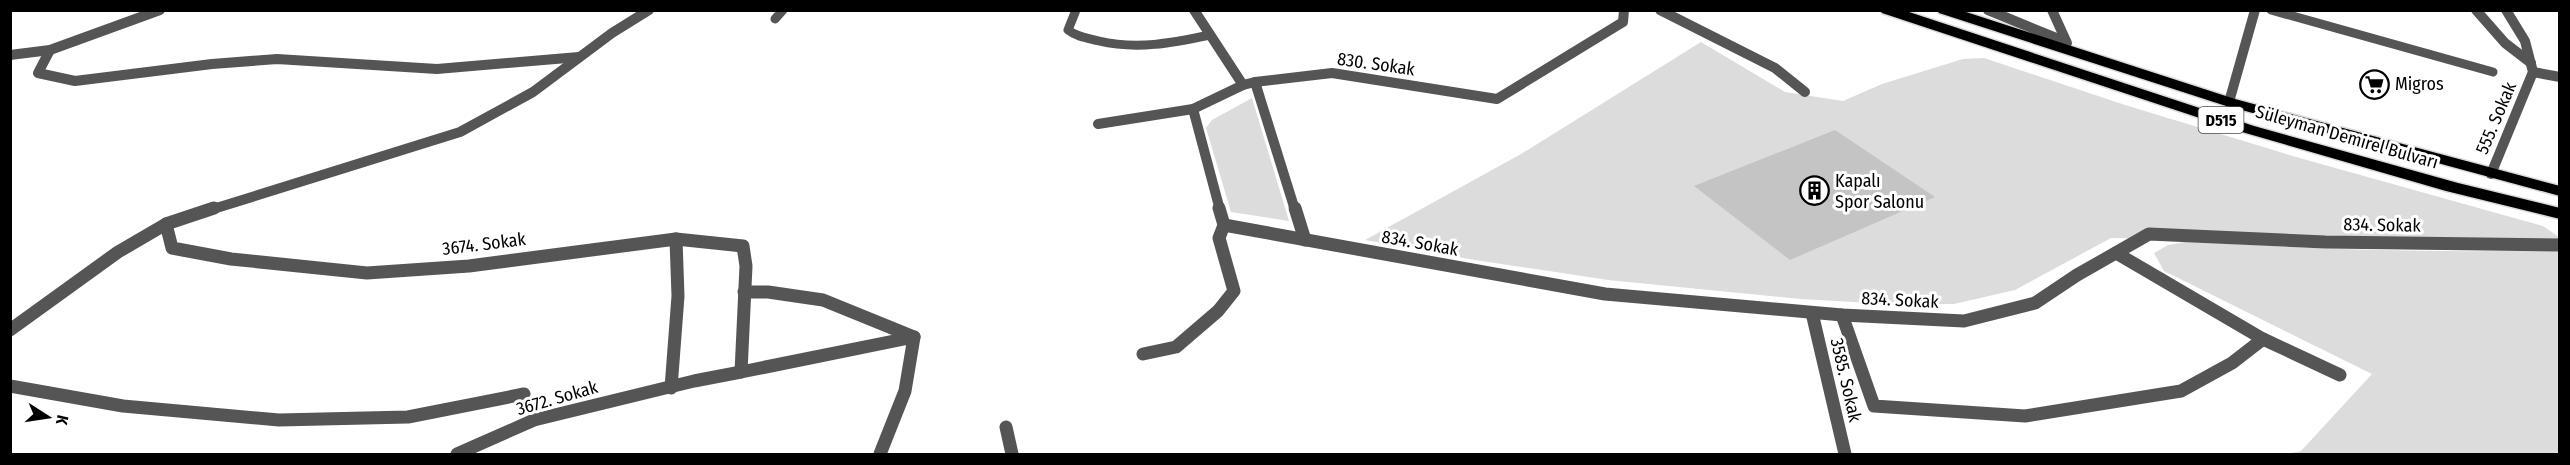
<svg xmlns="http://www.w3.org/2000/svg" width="2570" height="465" viewBox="0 0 2570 465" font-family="'Fira Sans Condensed',sans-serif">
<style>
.green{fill:#dcdcdc}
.building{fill:#c4c4c4}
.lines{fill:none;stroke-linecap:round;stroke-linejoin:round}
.highway-casing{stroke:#dbdbdb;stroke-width:3}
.lane{stroke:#555;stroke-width:9}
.street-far1{stroke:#555;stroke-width:10}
.street{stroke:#555;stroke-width:13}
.highway{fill:#000;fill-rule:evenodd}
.labels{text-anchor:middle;stroke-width:6;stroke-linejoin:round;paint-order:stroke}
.shield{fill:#fff;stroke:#4c4c4c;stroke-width:1.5}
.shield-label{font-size:16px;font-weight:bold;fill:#000}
.street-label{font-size:18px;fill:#000;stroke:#fff}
.poi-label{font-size:18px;fill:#000;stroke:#fff;text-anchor:start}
</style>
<rect width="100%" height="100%" fill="#fff"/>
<!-- green -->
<g class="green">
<path d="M1701,42L1785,92L1843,101L1882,84L1963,59L1984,58L2125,105L2296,157L2543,226L2559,237L2560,245L2111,238L2015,290L1954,304H1888L1801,299L1608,280L1475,260L1365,240L1521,154Z"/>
<path d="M1252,98L1289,221L1231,212L1206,128L1212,120Z"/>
<path d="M2191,241C2314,250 2437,253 2559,250V454H2288L2301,451L2372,374L2164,271L2154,253L2168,245Z"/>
</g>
<!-- building -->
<path class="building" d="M1835,130L1935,197L1790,260L1694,186Z"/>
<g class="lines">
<defs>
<g id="highway">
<path d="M1880,10H1903L2254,126L2458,183L2560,208V219L2446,191L2242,132L1882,13Z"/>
<path d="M1937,10H1960L2235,99L2560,186V196L2223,105L1939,13Z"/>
</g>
</defs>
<!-- highway casing -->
<use href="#highway" class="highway-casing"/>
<!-- lane -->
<g class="lane">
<path d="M1076,10L1068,30C1077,37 1087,38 1099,41C1137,50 1172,43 1210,35"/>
<path d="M2271,10L2493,72"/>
<path d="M775,19L783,10"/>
</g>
<!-- street-far1 -->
<g class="street-far1">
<path d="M1194,10L1243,85"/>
<path d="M1660,10L1775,68L1805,92"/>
<path d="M1988,10L2066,42"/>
<path d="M2052,10L2067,43"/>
<path d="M2476,10L2505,43L2531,63"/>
<path d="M50,50L38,73L75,81L212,64L277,59L437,69L579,57"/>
<path d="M10,55L50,50L160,10"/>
<path d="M2533,72L2560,77"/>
<path d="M1255,82L1295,210"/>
<path d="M2229,102L2255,10"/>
<path d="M1193,109L1220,210"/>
<path d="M1098,124L1193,109L1243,85L1255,82L1332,73L1497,99L1623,22L1624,10"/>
<path d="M2491,174L2533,72L2525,41L2506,10"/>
<path d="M210,210L460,132L533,92L612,33L649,10"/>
</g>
<!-- street -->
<g class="street">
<path d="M1295,208L1305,240"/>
<path d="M166,224L172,248L231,259L367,273L469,266L676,239L678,296L671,388"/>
<path d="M1224,225L1605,294L1842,315L1964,321L2035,303L2077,275L2149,234L2325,242L2560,245"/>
<path d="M676,239L743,246L746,266L741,372L914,337"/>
<path d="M744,292H768L823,300L914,337L905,391L880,454"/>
<path d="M1812,313L1845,454"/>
<path d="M1842,315L1874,406L2025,416L2181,391L2232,363L2263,339L2116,253"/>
<path d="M10,330L118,252L166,224L214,208"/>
<path d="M2263,339L2340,375"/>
<path d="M1143,354L1176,347L1218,311L1234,291L1219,238L1224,225L1219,208"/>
<path d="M10,386L123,406L279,420L408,417L524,394"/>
<path d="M1006,427L1012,454"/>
<path d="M457,454L534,420L694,381L741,372"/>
</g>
<!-- highway -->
<use href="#highway" class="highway"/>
</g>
<!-- icons -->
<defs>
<symbol id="supermarket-ring" viewBox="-11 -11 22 22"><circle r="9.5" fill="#fff" stroke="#000" stroke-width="1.5"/><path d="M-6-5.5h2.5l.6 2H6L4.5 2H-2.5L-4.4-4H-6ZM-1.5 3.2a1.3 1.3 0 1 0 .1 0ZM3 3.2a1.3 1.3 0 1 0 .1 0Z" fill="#000"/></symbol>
<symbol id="building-ring" viewBox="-11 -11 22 22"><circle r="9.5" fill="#fff" stroke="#000" stroke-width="1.5"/><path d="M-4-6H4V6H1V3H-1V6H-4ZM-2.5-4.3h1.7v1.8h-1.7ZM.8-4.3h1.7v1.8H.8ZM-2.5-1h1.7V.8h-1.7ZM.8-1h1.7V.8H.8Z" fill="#000"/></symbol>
</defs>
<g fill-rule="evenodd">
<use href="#supermarket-ring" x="2358" y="68" width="33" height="33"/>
<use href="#building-ring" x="1798" y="174" width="33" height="33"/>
</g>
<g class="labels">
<!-- shield labels -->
<rect class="shield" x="2198.5" y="107" width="45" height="26" rx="4.5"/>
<g class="shield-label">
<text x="2221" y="126">D515</text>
</g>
<!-- street labels -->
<g class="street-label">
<text transform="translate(1376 64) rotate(8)" y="6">830. Sokak</text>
<text transform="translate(2496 118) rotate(-67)" y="6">555. Sokak</text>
<text transform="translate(2347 137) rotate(16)" y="6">Süleyman Demirel Bulvarı</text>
<text transform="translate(2382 225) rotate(1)" y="6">834. Sokak</text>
<text transform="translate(1420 243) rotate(10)" y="6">834. Sokak</text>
<text transform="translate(484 244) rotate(-7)" y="6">3674. Sokak</text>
<text transform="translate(1900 300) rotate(3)" y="6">834. Sokak</text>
<text transform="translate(1846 380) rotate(77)" y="6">3585. Sokak</text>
<text transform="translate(557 398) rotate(-16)" y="6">3672. Sokak</text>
</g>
<!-- poi labels -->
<g class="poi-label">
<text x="2395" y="90">Migros</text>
<text x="1835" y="187">Kapalı<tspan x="1835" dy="21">Spor Salonu</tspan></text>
</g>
</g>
<!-- border -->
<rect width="2570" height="465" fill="none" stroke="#000000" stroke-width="24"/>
<!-- north arrow -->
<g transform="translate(48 417) rotate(102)" stroke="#ffffff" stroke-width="4.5" paint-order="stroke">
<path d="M0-4.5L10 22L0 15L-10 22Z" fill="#000000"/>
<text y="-9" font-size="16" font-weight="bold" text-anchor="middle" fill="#000000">K</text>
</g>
</svg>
